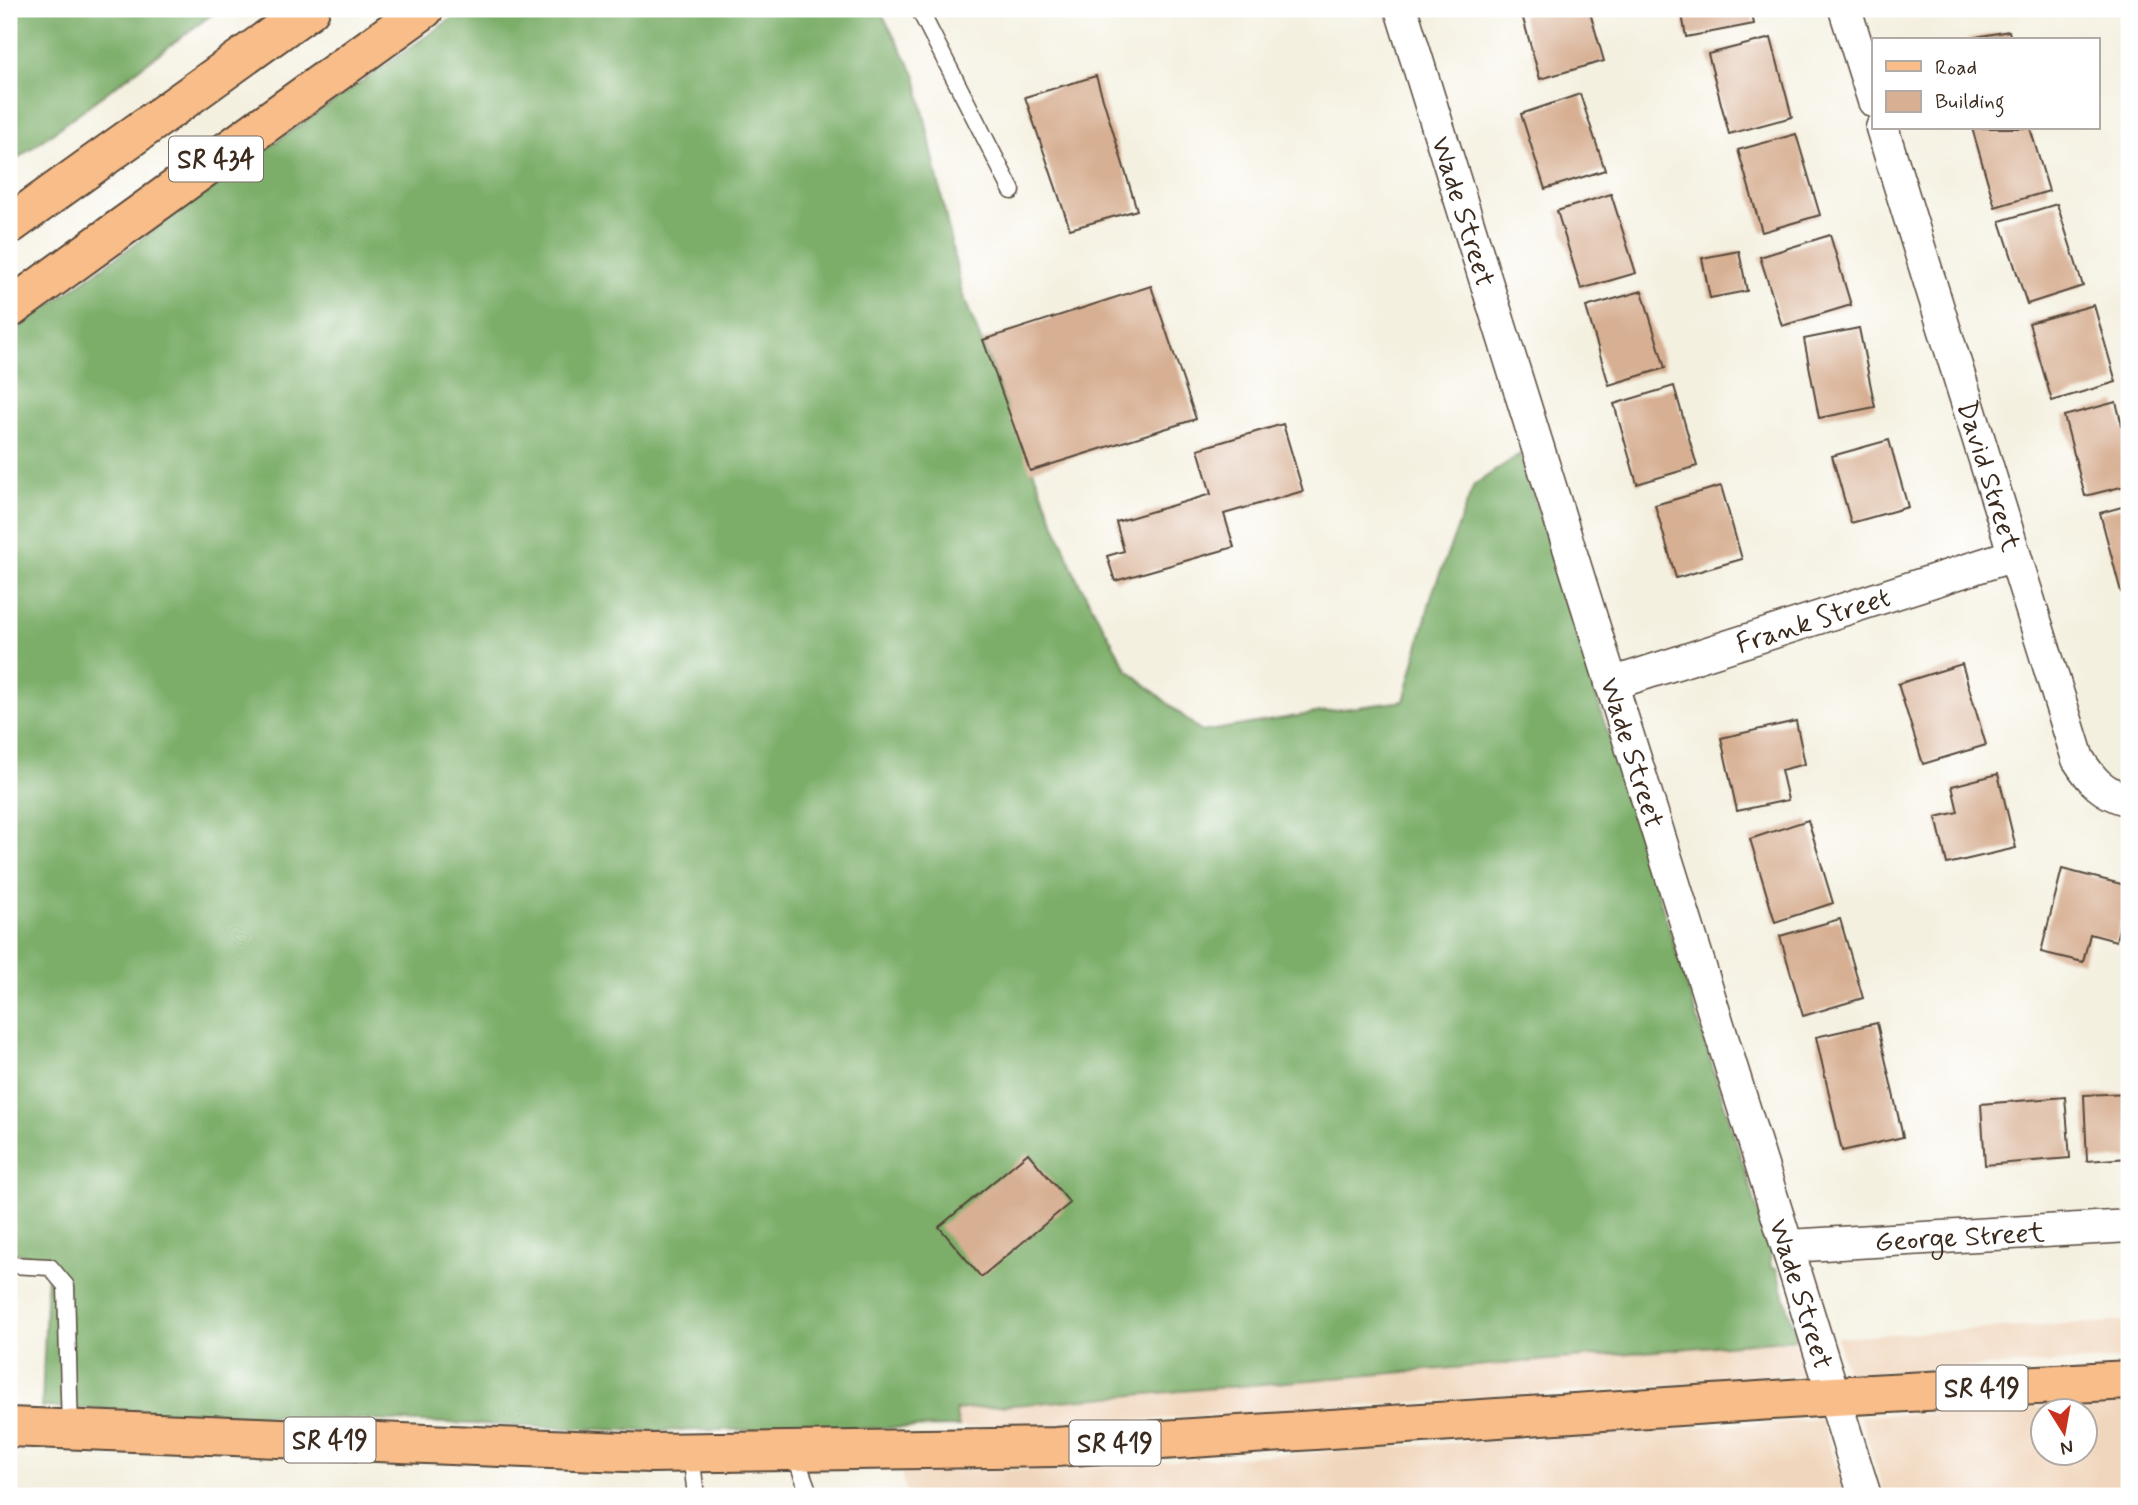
<svg xmlns="http://www.w3.org/2000/svg" width="2138" height="1505" viewBox="0 0 2138 1505" font-family="Mynerve,sans-serif">
<style>
.built{fill:#f0d6bc;fill-rule:evenodd}
.forest{fill:#7cae69;stroke:#5c6c44;stroke-width:2}
.building{fill:#d7af92}
.lines{fill:none;stroke-linecap:round;stroke-linejoin:round}
.lane-casing{stroke:#57483b;stroke-width:19}
.street-casing{stroke:#57483b;stroke-width:35}
.primary-casing{stroke:#57483b;stroke-width:42}
.lane{stroke:#fff;stroke-width:16}
.street{stroke:#fff;stroke-width:32}
.primary{stroke:#f8bd89;stroke-width:38}
.labels{text-anchor:middle;stroke-width:5;stroke-linejoin:round;paint-order:stroke}
.shield{fill:#fff;stroke:#766a62;stroke-width:2}
.shield-label{font-size:26px;font-weight:bold;fill:#3b2a1e}
.street-label{font-size:28px;fill:#3b2a1e;stroke:#fff}
</style>
<rect width="100%" height="100%" fill="#fff"/>
<filter id="ink" filterUnits="userSpaceOnUse"><feTurbulence type="fractalNoise" baseFrequency=".0143" numOctaves="2"/><feDisplacementMap in="SourceGraphic" scale="14" xChannelSelector="R" yChannelSelector="G"/><feConvolveMatrix kernelMatrix="1 2 1 2 8 2 1 2 1" color-interpolation-filters="sRGB"/></filter>
<filter id="wash" filterUnits="userSpaceOnUse"><feTurbulence type="fractalNoise" baseFrequency=".00686" numOctaves="4" result="noise"/><feDisplacementMap in="SourceGraphic" scale="28" xChannelSelector="R" yChannelSelector="G"/><feGaussianBlur stdDeviation="1.57" result="paint"/><feColorMatrix in="noise" values="0 0 0 0 0 0 0 0 0 0 0 0 0 0 0 0 0 1.4 0 .05"/><feComposite in="paint" operator="in"/></filter>
<g filter="url(#wash)">
<rect width="100%" height="100%" fill="#f4f0e0"/>
<!-- built -->
<g class="built">
<path d="M2129,1321V1359L1851,1374L1847,1373L1836,1337Z"/>
<path d="M1797,1339L1808,1376L1053,1426L959,1427L954,1410Z"/>
<path d="M2129,1402V1496H1885L1860,1416ZM2044,1410H2086V1452H2044Z"/>
<path d="M1821,1419L1845,1496H907L901,1471L1057,1469Z"/>
</g>
<!-- forest -->
<g class="forest">
<path d="M9,9H219L9,165Z"/>
<path d="M465,9H879L916,76L962,293L1077,579L1127,669L1202,732L1327,711L1404,701L1432,594L1474,485L1520,454L1770,1250L1771,1268H1776L1797,1339L955,1410L959,1427L646,1431L42,1407L47,1274L26,1255L9,1252V335L283,137Z"/>
</g>
<g id="blocks">
<!-- building -->
<g class="building">
<path d="M1543,9H1589L1604,61L1540,79L1522,15Z"/>
<path d="M1681,9H1751L1754,24L1686,37Z"/>
<path d="M2009,31L2011,40H1967L1966,39Z"/>
<path d="M1771,38L1792,117L1729,134L1708,54Z"/>
<path d="M1096,76L1137,210L1070,229L1025,97Z"/>
<path d="M1580,94L1605,170L1545,189L1521,114Z"/>
<path d="M1972,128H2030L2049,191L1995,207Z"/>
<path d="M1796,134L1820,215L1762,232L1738,150Z"/>
<path d="M1611,194L1636,273L1581,289L1557,211Z"/>
<path d="M2057,204L2083,286L2027,304L2000,221Z"/>
<path d="M1830,235L1851,305L1782,326L1760,257Z"/>
<path d="M1739,251L1747,291L1710,298L1702,258Z"/>
<path d="M1151,286L1196,419L1030,471L983,340Z"/>
<path d="M1642,291L1665,368L1609,385L1586,307Z"/>
<path d="M2094,305L2116,382L2052,401L2029,323Z"/>
<path d="M1859,328L1875,407L1819,418L1804,339Z"/>
<path d="M1674,386L1697,466L1637,484L1614,404Z"/>
<path d="M2116,402L2123,429L2129,427V485L2085,496L2064,416Z"/>
<path d="M1283,424L1303,491L1224,514L1234,547L1115,581L1107,556L1124,551L1116,522L1211,494L1198,449Z"/>
<path d="M1889,440L1908,507L1851,523L1832,456Z"/>
<path d="M1721,486L1742,559L1676,578L1655,505Z"/>
<path d="M2129,505V590L2121,592L2100,513Z"/>
<path d="M1962,664L1986,745L1923,764L1898,684Z"/>
<path d="M1796,721L1805,764L1781,770L1788,800L1737,811L1721,738Z"/>
<path d="M1998,774L2016,848L1947,864L1936,817L1958,812L1952,786Z"/>
<path d="M1808,820L1833,903L1775,922L1750,839Z"/>
<path d="M2062,869L2129,886L2116,941L2090,934L2083,962L2041,952Z"/>
<path d="M1840,919L1863,998L1803,1016L1780,936Z"/>
<path d="M1877,1023L1903,1137L1842,1151L1816,1037Z"/>
<path d="M2129,1093V1158L2087,1161L2084,1095Z"/>
<path d="M2065,1097L2070,1158L1985,1165L1981,1104Z"/>
<path d="M1028,1153L1070,1203L981,1277L939,1227Z"/>
</g>
</g>
</g>
<g filter="url(#ink)">
<use href="#blocks" fill-opacity="0" stroke="#57483b" stroke-width="2"/>
<g class="lines">
<defs>
<g id="lane">
<path d="M919,9L1012,191"/>
<path d="M9,1265L50,1267L66,1286L70,1430"/>
<path d="M794,1452L810,1496"/>
<path d="M691,1453L696,1496"/>
</g>
<g id="street">
<path id="s1" d="M1401,9L1865,1496"/>
<path d="M1845,9L1874,101"/>
<path id="s2" d="M1882,128L2078,759C2092,781 2102,793 2129,800"/>
<path id="s3" d="M1611,684L2014,555"/>
<path id="s4" d="M1788,1246L2129,1226"/>
</g>
<g id="primary">
<path d="M9,225L310,9"/>
<path d="M9,309L424,9"/>
<path d="M9,1427L650,1453L1055,1447L1834,1396L2129,1380"/>
</g>
</defs>
<!-- lane casing -->
<use href="#lane" class="lane-casing"/>
<!-- street casing -->
<use href="#street" class="street-casing"/>
<!-- primary casing -->
<use href="#primary" class="primary-casing"/>
<!-- lane -->
<use href="#lane" class="lane"/>
<!-- street -->
<use href="#street" class="street"/>
<!-- primary -->
<use href="#primary" class="primary"/>
</g>
</g>
<g class="labels">
<!-- shield labels -->
<g class="shield">
<rect x="169" y="136.5" width="94" height="45" rx="5"/>
<rect x="1936.5" y="1365.5" width="91" height="45" rx="5"/>
<rect x="284.5" y="1417.5" width="91" height="45" rx="5"/>
<rect x="1069.5" y="1420.5" width="91" height="45" rx="5"/>
</g>
<g class="shield-label">
<text x="216" y="168">SR 434</text>
<text x="1982" y="1397">SR 419</text>
<text x="330" y="1449">SR 419</text>
<text x="1115" y="1452">SR 419</text>
</g>
<!-- street labels -->
<g class="street-label">
<text dy="10" stroke="none"><textPath href="#s1" startOffset="212">Wade Street</textPath></text>
<text dy="10" stroke="none"><textPath href="#s2" startOffset="364">David Street</textPath></text>
<text dy="10" stroke="none"><textPath href="#s3" startOffset="212">Frank Street</textPath></text>
<text dy="10" stroke="none"><textPath href="#s1" startOffset="779">Wade Street</textPath></text>
<text dy="10" stroke="none"><textPath href="#s4" startOffset="172">George Street</textPath></text>
<text dy="10" stroke="none"><textPath href="#s1" startOffset="1346">Wade Street</textPath></text>
</g>
</g>
<!-- margin -->
<rect width="2138" height="1505" fill="none" stroke="#fff" stroke-width="35"/>
<!-- legend -->
<rect x="1872" y="38" width="228" height="91" fill="#ffffff" stroke="#b1aaa5" stroke-width="2"/>
<rect x="1886" y="61" width="35" height="10" fill="#f8bd89" stroke="#b1aaa5" stroke-width="2"/>
<text x="1935" y="74" font-size="21" fill="#3b2a1e">Road</text>
<rect x="1886" y="91" width="35" height="21" fill="#d7af92" stroke="#b1aaa5" stroke-width="2"/>
<text x="1935" y="108" font-size="21" fill="#3b2a1e">Building</text>
<!-- north arrow -->
<g transform="translate(2064 1432) rotate(169)"><circle r="33" fill="#ffffff" stroke="#b1aaa5" stroke-width="2"/>
<path d="M0-5L12 26L0 18L-12 26Z" fill="#c8321e"/>
<text y="-10" font-size="19" font-weight="bold" text-anchor="middle" fill="#3b2a1e">N</text>
</g>
</svg>
